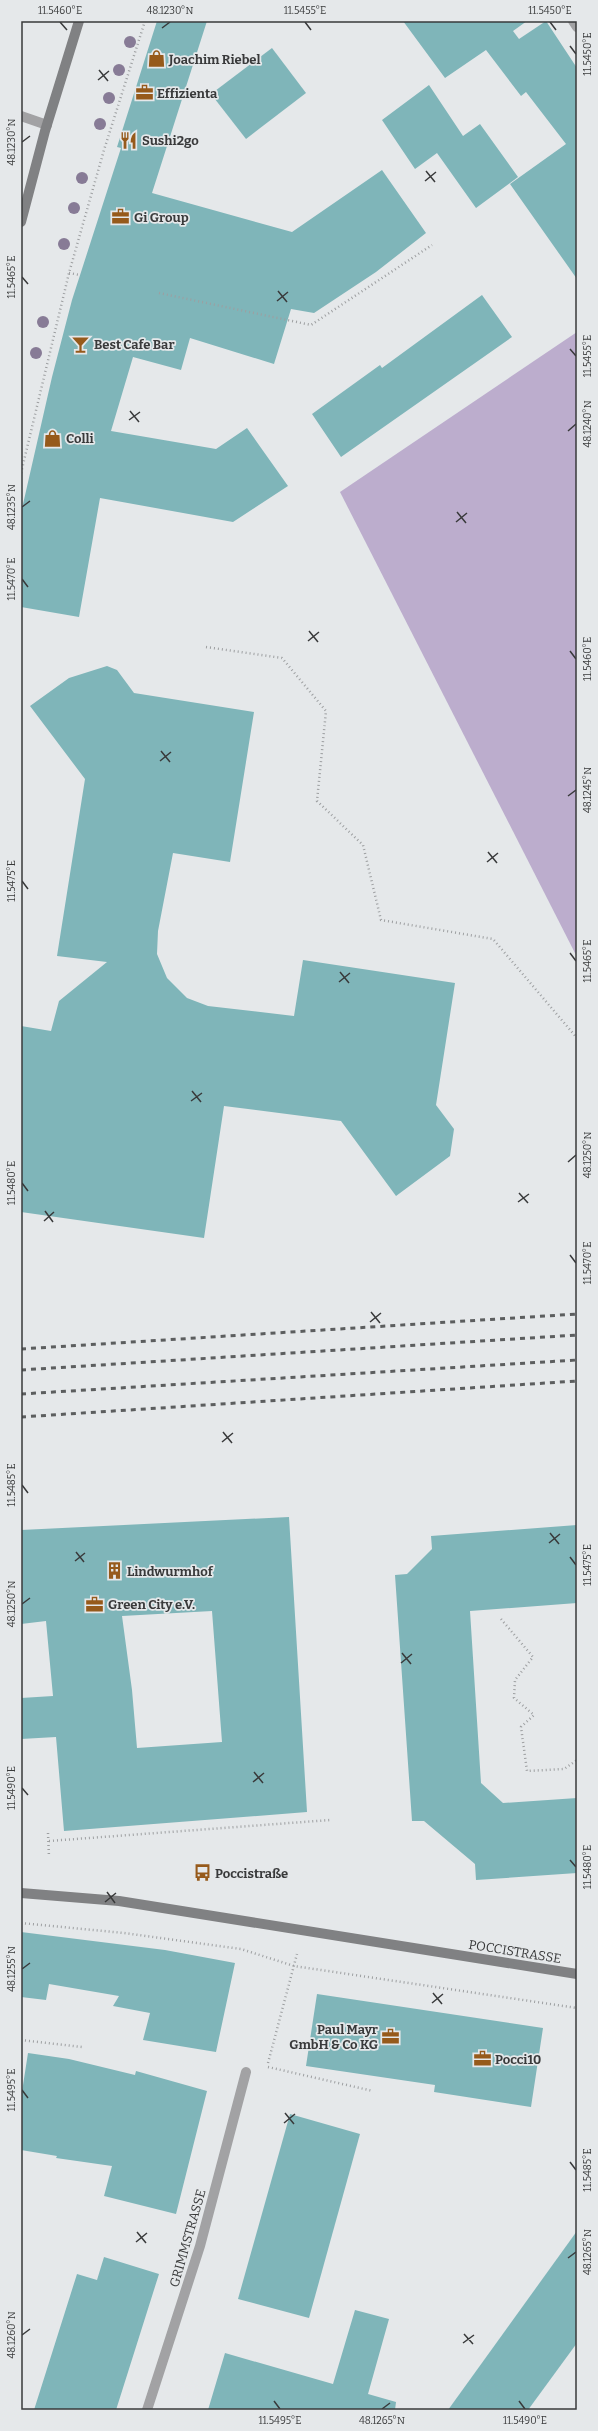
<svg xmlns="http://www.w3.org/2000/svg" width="598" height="2431" viewBox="0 0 598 2431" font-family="Bitter,serif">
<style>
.green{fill:#bcadcd}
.building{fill:#7fb5b9;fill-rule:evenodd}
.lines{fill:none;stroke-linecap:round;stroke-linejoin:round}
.path{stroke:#9d9fa1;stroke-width:2.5;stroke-dasharray:1 3;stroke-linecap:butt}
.street{stroke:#a2a2a4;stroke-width:10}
.secondary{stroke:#808183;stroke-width:10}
.rail{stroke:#5c5e5f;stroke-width:3;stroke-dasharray:5 5;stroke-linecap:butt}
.tree{fill:#877b96}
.ticks{fill:none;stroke:#393a3b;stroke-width:1.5}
.labels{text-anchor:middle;stroke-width:3.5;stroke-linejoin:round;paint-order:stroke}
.poi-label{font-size:13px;font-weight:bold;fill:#393a3b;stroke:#e5e8ea;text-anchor:start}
.street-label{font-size:13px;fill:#393a3b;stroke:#e5e8ea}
.neatline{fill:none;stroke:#393a3b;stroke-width:1.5}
.ticks-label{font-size:10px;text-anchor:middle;fill:#393a3b}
</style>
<rect width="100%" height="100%" fill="#e5e8ea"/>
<!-- green -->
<path class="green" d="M577,332V957L340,492Z"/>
<!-- building -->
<g class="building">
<path d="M157,21H207L152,193L292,232L382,170L426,233L376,272L314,313L291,309L274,364L190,338L181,370L133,357L111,431L216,449L247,428L288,486L233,522L100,498L79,617L21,607V513L52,377L72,300L121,148L117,147Z"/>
<path d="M403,21H527L513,31L519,39L546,21L577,68V279L510,184L566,144L526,92L521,96L486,50L445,78Z"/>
<path d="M272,48L306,93L246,139L211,94Z"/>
<path d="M429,85L463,136L480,124L518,177L476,208L437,153L415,169L382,120Z"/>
<path d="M482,295L512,337L341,457L312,414L380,365L382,368Z"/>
<path d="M107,666L117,670L134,693L254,712L230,862L173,853L158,931L157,954L167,978L187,998L208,1006L294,1016L303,960L455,983L436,1105L454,1129L450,1156L396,1196L341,1121L224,1106L204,1238L21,1212V1026L51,1031L59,1001L107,962L57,956L85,779L30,706L69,678Z"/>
<path d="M289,1517L307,1812L64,1831L56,1737L21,1739V1698L53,1696L46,1621L21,1624V1530ZM212,1611L222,1742L137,1748L132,1690L122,1616Z"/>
<path d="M577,1525V1603L470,1611L481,1783L503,1803L577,1798V1873L476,1880L475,1864L424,1821H412L395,1575L407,1574L432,1549L431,1536Z"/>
<path d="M21,1932L165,1950L235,1963L216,2052L143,2040L150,2013L113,2006L119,1996L49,1984L46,2000L21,1997Z"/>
<path d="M317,1994L543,2028L531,2107L434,2092L435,2085L306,2066Z"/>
<path d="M28,2053L69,2059L135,2075L136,2071L207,2091L176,2214L104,2196L112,2166L56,2158L57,2156L21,2150V2098Z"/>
<path d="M290,2114L360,2134L309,2318L238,2299Z"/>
<path d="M577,2231V2343L528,2410H448Z"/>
<path d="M104,2257L159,2274L116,2410H34L77,2274L97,2280Z"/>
<path d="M355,2310L389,2319L368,2394L396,2402L395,2410H208L225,2353L333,2384Z"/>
</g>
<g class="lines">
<!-- path -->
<g class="path">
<path d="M21,22V21"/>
<path d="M69,273L80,275"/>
<path d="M159,293L311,325L432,245"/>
<path d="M21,473L69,273L104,150L145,21"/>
<path d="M206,647L282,658L326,711L317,801L363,845L381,920L493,939L577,1038"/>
<path d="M501,1619L533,1657L515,1680L514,1698L534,1715L521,1727L527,1771L564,1769L577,1760"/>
<path d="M48,1833L49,1857"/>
<path d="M49,1841L330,1820"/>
<path d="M21,1923L124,1933L241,1949L294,1966L577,2008"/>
<path d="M21,2040L82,2047"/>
<path d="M268,2063L297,1954"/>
<path d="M268,2067L373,2091"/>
</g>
<!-- street -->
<g class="street">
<path d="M573,21L577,27"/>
<path d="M21,116L47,125"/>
<path d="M147,2410L200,2246L246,2072"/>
</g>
<!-- secondary -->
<g class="secondary">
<path d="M21,222L45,131L79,21"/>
<path d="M21,1893L119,1901L577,1974"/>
</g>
<!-- rail -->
<g class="rail">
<path d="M21,1349L577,1314"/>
<path d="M21,1370L577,1335"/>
<path d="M21,1394L577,1360"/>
<path d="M21,1417L577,1381"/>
</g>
</g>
<!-- trees -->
<g class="tree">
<circle cx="130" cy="42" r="6"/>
<circle cx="119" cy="70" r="6"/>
<circle cx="109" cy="98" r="6"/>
<circle cx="100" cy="124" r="6"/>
<circle cx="82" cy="178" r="6"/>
<circle cx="74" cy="208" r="6"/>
<circle cx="64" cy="244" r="6"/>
<circle cx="43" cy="322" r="6"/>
<circle cx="36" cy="353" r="6"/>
</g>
<!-- ticks -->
<path class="ticks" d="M60,22L67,30M305,22L311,30M550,22L556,30M162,28L170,22M570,46L576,54M99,70L108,81M98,80L109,71M22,142L30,136M426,171L435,182M425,181L436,172M22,277L28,284M278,291L287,302M277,301L288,292M570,349L576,356M130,411L139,422M129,420L140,412M568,431L576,424M22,507L30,501M457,512L466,523M456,522L467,513M22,579L28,587M309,631L318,642M308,641L319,632M570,651L576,659M161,751L170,762M160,761L171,752M568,796L576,790M488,852L497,863M487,862L498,853M22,881L28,889M570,953L576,961M340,972L349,983M339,982L350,973M192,1091L201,1102M191,1101L202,1093M568,1162L576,1155M22,1183L28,1191M519,1193L528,1203M518,1202L529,1194M45,1211L53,1222M44,1221L54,1212M570,1255L576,1263M371,1312L380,1323M370,1322L381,1313M223,1432L232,1443M222,1442L233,1433M22,1485L28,1493M550,1533L559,1544M549,1543L560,1534M76,1552L84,1562M570,1557L576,1565M75,1561L85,1553M22,1604L30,1598M402,1653L411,1664M401,1663L412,1654M254,1772L263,1783M253,1782L264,1773M22,1788L28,1795M570,1860L576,1867M107,1892L115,1903M105,1902L116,1893M22,1969L30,1963M433,1993L442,2004M432,2003L443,1994M22,2090L28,2098M285,2113L294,2124M284,2123L295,2114M570,2162L576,2170M137,2232L146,2243M136,2242L147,2233M568,2258L576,2252M464,2334L473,2344M22,2335L30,2329M463,2343L474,2335M274,2401L280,2409M519,2401L525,2409M382,2409L390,2403"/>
<!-- icons -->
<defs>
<symbol id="shop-bare" viewBox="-9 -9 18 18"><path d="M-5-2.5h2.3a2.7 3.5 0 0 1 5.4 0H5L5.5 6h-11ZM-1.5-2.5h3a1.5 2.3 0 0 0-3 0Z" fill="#965a1b" stroke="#e5e8ea" stroke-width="2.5" paint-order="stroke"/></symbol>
<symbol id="office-bare" viewBox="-9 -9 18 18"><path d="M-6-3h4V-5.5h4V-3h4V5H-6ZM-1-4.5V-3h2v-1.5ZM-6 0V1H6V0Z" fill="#965a1b" stroke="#e5e8ea" stroke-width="2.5" paint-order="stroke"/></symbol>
<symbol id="restaurant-bare" viewBox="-9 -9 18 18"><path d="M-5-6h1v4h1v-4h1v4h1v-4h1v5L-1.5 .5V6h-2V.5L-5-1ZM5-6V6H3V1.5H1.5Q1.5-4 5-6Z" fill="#965a1b" stroke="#e5e8ea" stroke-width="2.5" paint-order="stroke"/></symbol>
<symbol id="bar-bare" viewBox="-9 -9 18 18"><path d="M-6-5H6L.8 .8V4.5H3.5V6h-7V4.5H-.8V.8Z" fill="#965a1b" stroke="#e5e8ea" stroke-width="2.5" paint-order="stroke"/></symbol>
<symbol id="building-bare" viewBox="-9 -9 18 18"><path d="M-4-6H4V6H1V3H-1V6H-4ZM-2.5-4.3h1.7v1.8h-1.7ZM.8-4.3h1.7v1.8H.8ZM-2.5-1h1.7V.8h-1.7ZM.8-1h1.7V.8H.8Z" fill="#965a1b" stroke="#e5e8ea" stroke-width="2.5" paint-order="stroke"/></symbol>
<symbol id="bus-bare" viewBox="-9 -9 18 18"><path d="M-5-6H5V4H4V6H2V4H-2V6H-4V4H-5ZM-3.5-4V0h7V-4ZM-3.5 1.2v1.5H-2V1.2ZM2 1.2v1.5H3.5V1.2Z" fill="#965a1b" stroke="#e5e8ea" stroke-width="2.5" paint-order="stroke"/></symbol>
</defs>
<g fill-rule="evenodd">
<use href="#shop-bare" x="144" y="46" width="25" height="25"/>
<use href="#office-bare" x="132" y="80" width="25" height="25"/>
<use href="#restaurant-bare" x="116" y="128" width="25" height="25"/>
<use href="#office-bare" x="108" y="204" width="25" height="25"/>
<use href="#bar-bare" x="68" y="332" width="25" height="25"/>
<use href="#shop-bare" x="40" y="426" width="25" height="25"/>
<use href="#building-bare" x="102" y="1558" width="25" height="25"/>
<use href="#office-bare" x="82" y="1592" width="25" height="25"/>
<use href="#bus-bare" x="190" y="1860" width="25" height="25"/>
<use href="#office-bare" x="378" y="2024" width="25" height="25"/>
<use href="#office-bare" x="470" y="2046" width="25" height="25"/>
</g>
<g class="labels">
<!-- poi labels -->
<g class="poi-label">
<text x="169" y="64">Joachim Riebel</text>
<text x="157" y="98">Effizienta</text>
<text x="142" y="145">Sushi2go</text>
<text x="134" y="222">Gi Group</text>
<text x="94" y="349">Best Cafe Bar</text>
<text x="66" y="443">Colli</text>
<text x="127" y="1576">Lindwurmhof</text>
<text x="108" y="1609">Green City e.V.</text>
<text x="215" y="1878">Poccistraße</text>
<text x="378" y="2034" text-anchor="end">Paul Mayr<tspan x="378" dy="15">GmbH &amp; Co KG</tspan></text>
<text x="495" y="2064">Pocci10</text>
</g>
<!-- street labels -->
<g class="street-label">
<text transform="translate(515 1951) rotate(9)" y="5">POCCISTRASSE</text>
<text transform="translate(187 2238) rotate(-74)" y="5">GRIMMSTRASSE</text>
</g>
</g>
<!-- border -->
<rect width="598" height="2431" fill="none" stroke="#e5e8ea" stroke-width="44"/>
<rect x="22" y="22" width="554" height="2387" class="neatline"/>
<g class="ticks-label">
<text x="60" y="14">11.5460°E</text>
<text x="170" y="14">48.1230°N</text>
<text x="305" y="14">11.5455°E</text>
<text x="550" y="14">11.5450°E</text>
<text transform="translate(587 54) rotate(-90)" y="4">11.5450°E</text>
<text transform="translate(11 142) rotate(-90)" y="4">48.1230°N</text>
<text transform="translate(11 277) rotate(-90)" y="4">11.5465°E</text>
<text transform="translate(587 356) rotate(-90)" y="4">11.5455°E</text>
<text transform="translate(587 424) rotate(-90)" y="4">48.1240°N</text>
<text transform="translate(11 507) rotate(-90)" y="4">48.1235°N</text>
<text transform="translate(11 579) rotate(-90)" y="4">11.5470°E</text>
<text transform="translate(587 659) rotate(-90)" y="4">11.5460°E</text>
<text transform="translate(587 790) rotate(-90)" y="4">48.1245°N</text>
<text transform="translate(11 881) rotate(-90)" y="4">11.5475°E</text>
<text transform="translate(587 961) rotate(-90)" y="4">11.5465°E</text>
<text transform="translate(587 1155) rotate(-90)" y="4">48.1250°N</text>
<text transform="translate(11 1183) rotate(-90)" y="4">11.5480°E</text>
<text transform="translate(587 1263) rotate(-90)" y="4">11.5470°E</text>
<text transform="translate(11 1485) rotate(-90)" y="4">11.5485°E</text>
<text transform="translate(587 1565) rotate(-90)" y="4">11.5475°E</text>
<text transform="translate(11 1604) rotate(-90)" y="4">48.1250°N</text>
<text transform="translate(11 1788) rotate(-90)" y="4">11.5490°E</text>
<text transform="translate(587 1867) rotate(-90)" y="4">11.5480°E</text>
<text transform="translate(11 1969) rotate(-90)" y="4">48.1255°N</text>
<text transform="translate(11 2090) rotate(-90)" y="4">11.5495°E</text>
<text transform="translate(587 2170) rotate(-90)" y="4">11.5485°E</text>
<text transform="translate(587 2252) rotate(-90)" y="4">48.1265°N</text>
<text transform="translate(11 2335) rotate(-90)" y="4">48.1260°N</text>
<text x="280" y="2424">11.5495°E</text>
<text x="382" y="2424">48.1265°N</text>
<text x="525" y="2424">11.5490°E</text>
</g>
</svg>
